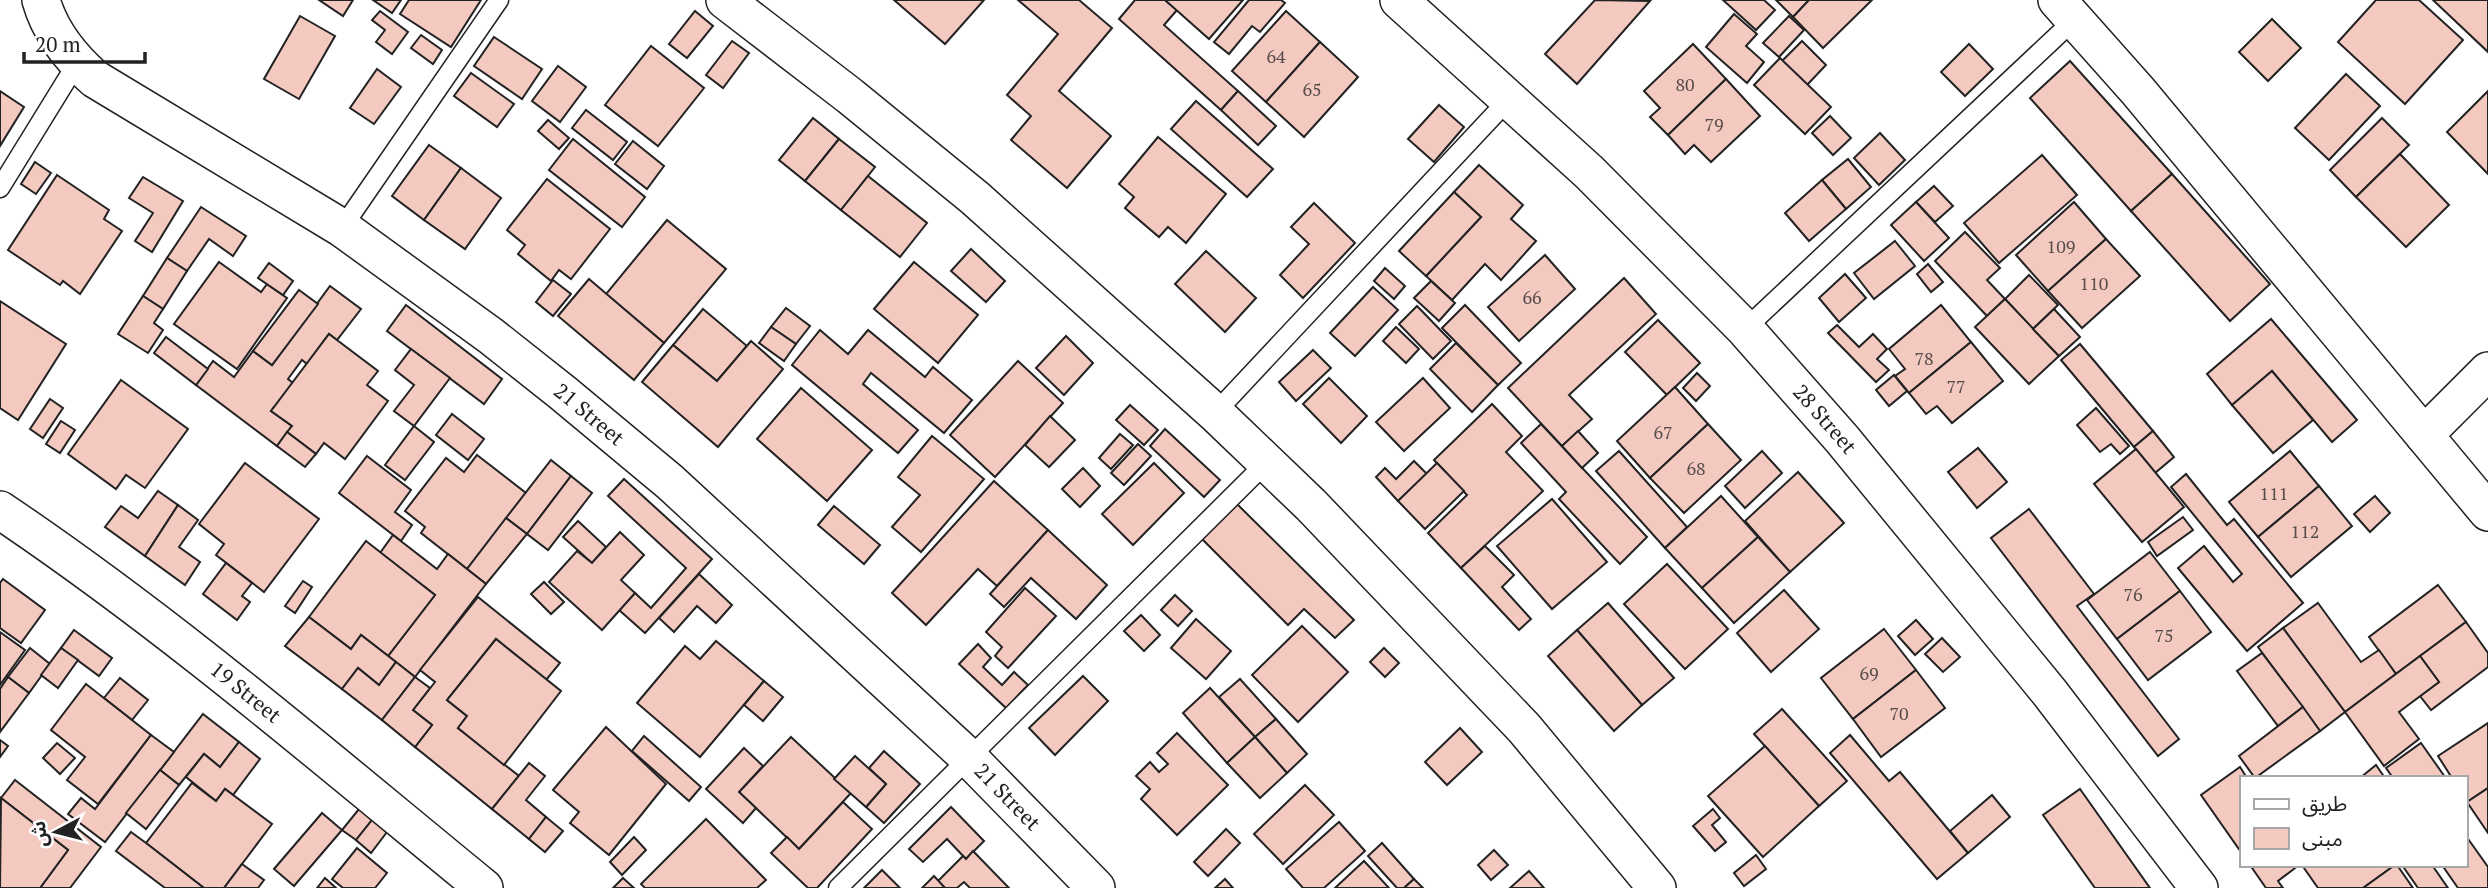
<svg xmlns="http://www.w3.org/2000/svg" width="2488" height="888" viewBox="0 0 2488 888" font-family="'PT Serif','Noto Sans Arabic',serif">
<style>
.building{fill:#f3c9c0;stroke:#222;stroke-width:2}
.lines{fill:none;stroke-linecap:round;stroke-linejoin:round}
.service-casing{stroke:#222;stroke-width:21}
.minor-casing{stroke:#222;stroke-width:40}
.service{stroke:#fff;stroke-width:18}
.minor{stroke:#fff;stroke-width:37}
.labels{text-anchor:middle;stroke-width:5;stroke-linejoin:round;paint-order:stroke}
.number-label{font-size:18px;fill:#564c4a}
.street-label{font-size:21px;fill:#222;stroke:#fff}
</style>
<rect width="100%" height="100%" fill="#fff"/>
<!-- building -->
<g class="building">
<path d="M319,0H353L343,16Z"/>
<path d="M373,0H401L392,13Z"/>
<path d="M409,0H481L451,47L400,14Z"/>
<path d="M894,0H984L945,44Z"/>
<path d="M1018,0H1079L1112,28L1059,91L1111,136L1067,188L1011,140L1031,116L1007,95L1058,34Z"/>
<path d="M1135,0H1165L1177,10L1164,25L1238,91L1221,110L1119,19Z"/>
<path d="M1165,0H1243L1209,39Z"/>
<path d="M1249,0H1281L1285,3L1260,32L1252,26L1229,54L1214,42Z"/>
<path d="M1595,0L1650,1L1577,84L1545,54Z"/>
<path d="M1723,0H1764L1775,10L1756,30Z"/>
<path d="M1776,0H1809L1793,17Z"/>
<path d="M1809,0H1872L1823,48L1793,17Z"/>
<path d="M2376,0H2419L2463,40L2405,104L2338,42Z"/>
<path d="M2433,0H2488V52Z"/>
<path d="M380,11L408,32L392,54L376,42L385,30L372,20Z"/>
<path d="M695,11L713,26L687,58L669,44Z"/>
<path d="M1286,11L1320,42L1266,102L1232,71Z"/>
<path d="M1734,14L1757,34L1746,46L1764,62L1747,83L1706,47Z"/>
<path d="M300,16L335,36L299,99L264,79Z"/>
<path d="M1789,16L1804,30L1779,57L1763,43Z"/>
<path d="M2272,19L2301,48L2268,81L2239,52Z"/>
<path d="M421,35L442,50L433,64L411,48Z"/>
<path d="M494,37L542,69L522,99L474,66Z"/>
<path d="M732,41L749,53L723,88L706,75Z"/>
<path d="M1802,41L1826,65L1807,85L1782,61Z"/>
<path d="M1320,42L1358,77L1304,137L1266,102Z"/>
<path d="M1693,44L1726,79L1668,135L1650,117L1660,108L1644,91Z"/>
<path d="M1969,44L1993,69L1965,96L1941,72Z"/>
<path d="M651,46L704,88L658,146L605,105Z"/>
<path d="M1780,58L1831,107L1805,134L1754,85Z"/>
<path d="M2070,61L2172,174L2131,211L2030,98Z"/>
<path d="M558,66L586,87L560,122L532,101Z"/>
<path d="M377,69L401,87L374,124L350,108Z"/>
<path d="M471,73L514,104L497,127L454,96Z"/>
<path d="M2346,74L2380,106L2329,160L2295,128Z"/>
<path d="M1726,79L1760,116L1711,162L1694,145L1685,154L1668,135Z"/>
<path d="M0,91L24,107L0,146Z"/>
<path d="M1238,91L1276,126L1258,145L1221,110Z"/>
<path d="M2488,91V174L2447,132Z"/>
<path d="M1196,101L1273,169L1247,197L1171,129Z"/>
<path d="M1439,105L1464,127L1434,162L1408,139Z"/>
<path d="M586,110L627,142L613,160L572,128Z"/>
<path d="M1830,116L1851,138L1833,155L1812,133Z"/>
<path d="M813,118L839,139L805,181L779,160Z"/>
<path d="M2382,118L2409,145L2356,197L2330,170Z"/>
<path d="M548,120L569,138L559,149L538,131Z"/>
<path d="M1880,133L1905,160L1879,185L1854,158Z"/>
<path d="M1158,137L1226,194L1186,243L1168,227L1159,237L1125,208L1134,197L1119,184Z"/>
<path d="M573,139L645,197L622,227L549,170Z"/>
<path d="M839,139L875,167L841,210L805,181Z"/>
<path d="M633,141L664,166L647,189L615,164Z"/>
<path d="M429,145L461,168L424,220L392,196Z"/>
<path d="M2400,154L2449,205L2406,247L2356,197Z"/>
<path d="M2042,155L2077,195L1999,263L1964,223Z"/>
<path d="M1848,159L1871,187L1846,209L1822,180Z"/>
<path d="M35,162L51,173L36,194L21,184Z"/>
<path d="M1479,165L1523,205L1511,219L1536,241L1501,280L1485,264L1452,300L1426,276L1481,217L1454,192Z"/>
<path d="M461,168L501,198L465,249L424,220Z"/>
<path d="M2172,174L2270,284L2230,321L2131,211Z"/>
<path d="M57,175L109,210L104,219L122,231L80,294L63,281L60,285L8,250Z"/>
<path d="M868,176L927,223L900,257L841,210Z"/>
<path d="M143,177L183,201L152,252L135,241L153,213L129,198Z"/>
<path d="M547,179L610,229L571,279L559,270L551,281L518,254L525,245L507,230Z"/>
<path d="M1822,180L1846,209L1809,241L1785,213Z"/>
<path d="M1934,186L1953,206L1935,222L1916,202Z"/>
<path d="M1454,192L1481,217L1426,276L1399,251Z"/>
<path d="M1916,202L1949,238L1924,261L1891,225Z"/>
<path d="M2074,202L2106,239L2048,291L2016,255Z"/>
<path d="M1314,203L1355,243L1303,298L1280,275L1309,244L1291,227Z"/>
<path d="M201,207L246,236L233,256L209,239L187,271L167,258Z"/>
<path d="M667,220L726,269L664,343L606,294Z"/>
<path d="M1965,232L2000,268L1987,280L2005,299L1987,316L1935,261Z"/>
<path d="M2106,239L2140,276L2082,328L2048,291Z"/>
<path d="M1895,241L1915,266L1874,299L1854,273Z"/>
<path d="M971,249L1005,281L986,302L951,271Z"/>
<path d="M1206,251L1256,298L1225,332L1175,284Z"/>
<path d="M1545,255L1575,289L1519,341L1488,307Z"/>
<path d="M167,258L187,271L163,309L143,296Z"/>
<path d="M219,262L261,292L267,284L287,298L237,369L174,324Z"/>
<path d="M914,262L978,315L938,363L874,309Z"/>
<path d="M269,263L293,281L283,295L258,278Z"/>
<path d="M1928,264L1943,282L1931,292L1917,274Z"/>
<path d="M1385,268L1405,286L1394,299L1374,281Z"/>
<path d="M1845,274L1866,298L1839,322L1819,298Z"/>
<path d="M2029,275L2058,305L2033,329L2005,299Z"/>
<path d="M1624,278L1656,314L1569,395L1592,419L1562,446L1508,388Z"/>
<path d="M589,279L664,343L634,380L558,316Z"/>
<path d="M553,280L571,294L553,316L536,302Z"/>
<path d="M1431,281L1455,303L1439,321L1414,298Z"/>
<path d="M330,286L361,309L337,340L329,334L307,364L302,360L288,379L293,383L271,411L292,426L277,446L196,385L213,361L234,377L253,351L272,365Z"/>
<path d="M1373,287L1398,310L1355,356L1330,333Z"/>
<path d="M299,290L318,304L272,365L253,351Z"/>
<path d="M143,296L163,309L154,323L163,330L148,353L118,334Z"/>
<path d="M2005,299L2059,356L2029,384L1975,327Z"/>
<path d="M0,301L66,344L18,420L0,408Z"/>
<path d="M406,305L502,379L484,404L387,331Z"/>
<path d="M1465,305L1521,363L1498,385L1442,328Z"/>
<path d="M1941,305L1971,342L1909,393L1895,376L1905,369L1889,349Z"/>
<path d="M1417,306L1451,341L1433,359L1399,324Z"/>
<path d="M786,308L810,326L796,344L771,327Z"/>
<path d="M703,309L747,346L717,381L673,345Z"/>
<path d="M2054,309L2080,337L2059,356L2033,329Z"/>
<path d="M2271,319L2357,420L2332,442L2272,371L2232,405L2207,374Z"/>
<path d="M1658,320L1700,363L1667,395L1625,352Z"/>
<path d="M1837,325L1859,347L1873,334L1887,349L1877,359L1889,370L1876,382L1828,333Z"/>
<path d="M771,327L796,344L784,361L759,343Z"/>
<path d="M1396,327L1419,349L1406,363L1383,341Z"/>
<path d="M820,330L848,354L868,330L925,377L933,367L972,400L944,433L871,373L863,384L918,430L898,453L792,365Z"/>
<path d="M329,334L378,371L367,385L388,401L345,459L324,443L316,454L287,432L292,426L271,411Z"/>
<path d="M1066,336L1093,363L1064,395L1036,368Z"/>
<path d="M166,337L208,369L196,385L154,353Z"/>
<path d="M751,341L783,369L718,447L642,382L673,345L717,381Z"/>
<path d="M1971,342L2003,381L1952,423L1937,406L1926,414L1909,393Z"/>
<path d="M1456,343L1498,385L1472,412L1430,369Z"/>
<path d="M2080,344L2153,431L2134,447L2061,360Z"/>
<path d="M411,349L450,378L414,426L394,411L414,385L395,370Z"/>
<path d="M1313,350L1331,368L1296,401L1279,382Z"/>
<path d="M1018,361L1063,403L995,477L950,435Z"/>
<path d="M2272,371L2313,420L2273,453L2232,405Z"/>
<path d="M1697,373L1710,386L1696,401L1683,388Z"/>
<path d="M1894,375L1907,391L1889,406L1876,390Z"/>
<path d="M1329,378L1367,416L1341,443L1303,404Z"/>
<path d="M1423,378L1450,408L1404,451L1376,422Z"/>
<path d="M121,380L188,429L145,488L126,475L116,489L68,454Z"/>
<path d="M1675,387L1708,424L1650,478L1617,441Z"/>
<path d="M801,388L872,450L827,501L757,439Z"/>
<path d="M50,399L63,408L43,438L30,429Z"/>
<path d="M1492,404L1522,436L1506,452L1543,491L1461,568L1428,533L1467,495L1434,460Z"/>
<path d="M1130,405L1158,430L1144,445L1116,420Z"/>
<path d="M2096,408L2129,446L2120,454L2111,444L2100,452L2077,425Z"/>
<path d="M452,414L484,439L468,460L436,435Z"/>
<path d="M1050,416L1075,440L1049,467L1025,445Z"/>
<path d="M61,421L75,430L60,453L46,444Z"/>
<path d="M1541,424L1647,537L1620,564L1559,499L1566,492L1521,443Z"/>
<path d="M1708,424L1741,460L1684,513L1650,478Z"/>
<path d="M414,426L434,442L405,480L385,465Z"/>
<path d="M1165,429L1220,480L1204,497L1150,446Z"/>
<path d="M1578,431L1598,453L1582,468L1562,446Z"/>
<path d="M2153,431L2174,457L2155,473L2134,447Z"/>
<path d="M287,432L316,454L305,467L277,446Z"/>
<path d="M1120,434L1133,445L1111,469L1099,458Z"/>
<path d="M932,436L984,479L921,552L892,527L920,495L898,477Z"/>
<path d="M1138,444L1151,456L1124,485L1111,473Z"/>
<path d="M1978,448L2007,482L1977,508L1948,472Z"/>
<path d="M2136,449L2184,507L2142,542L2094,484Z"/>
<path d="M1619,451L1687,527L1665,548L1596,471Z"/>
<path d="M1762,451L1782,473L1745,508L1725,486Z"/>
<path d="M2290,451L2319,486L2258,537L2229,502Z"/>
<path d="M477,455L526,493L467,569L421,533L425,527L405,511L446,458L464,472Z"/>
<path d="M367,456L411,490L395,512L412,525L401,541L339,493Z"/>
<path d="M551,460L571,476L527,534L506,518Z"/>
<path d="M1414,461L1427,474L1398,501L1376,477L1385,468L1396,479Z"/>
<path d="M245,463L319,519L264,592L216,555L224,544L199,524Z"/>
<path d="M1154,463L1184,493L1133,545L1102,514Z"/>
<path d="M1437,463L1464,491L1425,529L1398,501Z"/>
<path d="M1083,468L1100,486L1080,507L1062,489Z"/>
<path d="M1798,472L1844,523L1790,572L1745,521Z"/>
<path d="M2186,474L2227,525L2234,519L2303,603L2247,651L2178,568L2204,546L2233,582L2242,574L2171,487Z"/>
<path d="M571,476L592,493L548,550L527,534Z"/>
<path d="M624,479L712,559L645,633L619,610L635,593L651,608L686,568L608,496Z"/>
<path d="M994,481L1048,530L997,586L978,569L926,625L892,593Z"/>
<path d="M2319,486L2352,526L2291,577L2258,537Z"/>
<path d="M158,491L178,505L145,556L105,527L121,506L138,518Z"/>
<path d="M1721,496L1758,537L1702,588L1665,548Z"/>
<path d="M2375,496L2390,513L2370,532L2354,514Z"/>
<path d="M1552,499L1607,562L1552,609L1497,546Z"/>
<path d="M1235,502L1354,620L1335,638L1304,609L1288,625L1200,537Z"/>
<path d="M178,505L198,520L179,547L200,562L185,585L145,556Z"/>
<path d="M834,506L880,545L864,564L818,525Z"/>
<path d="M2029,509L2094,594L2077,606L2179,739L2158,756L1991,538Z"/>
<path d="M2183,517L2193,530L2157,556L2148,542Z"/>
<path d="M506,518L527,534L486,584L467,569Z"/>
<path d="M578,521L606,547L592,563L563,537Z"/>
<path d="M1048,530L1107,585L1076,619L1031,578L1004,607L990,594Z"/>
<path d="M620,532L644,555L621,580L635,593L602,630L549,582L577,551L592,563Z"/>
<path d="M393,535L437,569L448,554L486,584L415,677L388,656L435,595L380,553Z"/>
<path d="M1758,537L1790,572L1734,623L1702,588Z"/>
<path d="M366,541L435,595L388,656L361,635L351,649L309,617Z"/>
<path d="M1485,546L1514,575L1502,587L1531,619L1519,630L1461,568Z"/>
<path d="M2150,552L2180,591L2117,639L2087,600Z"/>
<path d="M226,563L252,583L242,596L250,602L237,620L203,594Z"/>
<path d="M1667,564L1728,629L1685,669L1624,604Z"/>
<path d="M699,574L732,605L716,623L697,606L674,632L659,618Z"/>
<path d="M3,579L45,610L21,643L0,628V583Z"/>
<path d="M303,581L312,587L295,613L285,606Z"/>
<path d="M544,582L564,602L551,614L531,594Z"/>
<path d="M2438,585L2466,622L2396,674L2369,637Z"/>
<path d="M1025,588L1056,616L1008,668L995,656L1002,647L986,632Z"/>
<path d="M1784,590L1819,629L1771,672L1737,633Z"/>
<path d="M2180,591L2211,632L2148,680L2117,639Z"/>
<path d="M1175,595L1192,611L1178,626L1161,610Z"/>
<path d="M478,597L560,663L546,680L496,639L447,700L467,716L458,728L519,776L492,809L415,747L432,725L413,710L435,682L420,670Z"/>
<path d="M1608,603L1674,678L1642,705L1577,630Z"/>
<path d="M2318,603L2361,662L2379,650L2396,674L2345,712L2283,628Z"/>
<path d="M1141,615L1160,635L1144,651L1124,631Z"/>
<path d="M309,617L351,649L361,635L396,662L379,685L358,668L342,689L285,646Z"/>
<path d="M1196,619L1231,651L1206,679L1171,648Z"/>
<path d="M1916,620L1933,639L1915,655L1898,636Z"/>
<path d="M2466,622L2488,653V667L2431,710L2420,696L2439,682L2420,656Z"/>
<path d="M1302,626L1348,672L1298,722L1252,675Z"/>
<path d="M2283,628L2345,712L2320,731L2258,647Z"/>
<path d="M1884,629L1916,670L1853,719L1821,678Z"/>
<path d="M74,630L112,658L99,676L61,648Z"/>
<path d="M1577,630L1642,705L1614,731L1548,656Z"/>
<path d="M0,632L25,650L0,685Z"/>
<path d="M1942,638L1960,657L1943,672L1925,654Z"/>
<path d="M496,639L561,691L504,765L458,728L467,716L447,700Z"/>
<path d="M716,641L764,681L700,757L637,703L685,646L700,659Z"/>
<path d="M978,644L991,658L983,667L1002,685L1014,672L1028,685L1006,708L959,664Z"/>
<path d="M30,648L50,664L29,693L8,677Z"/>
<path d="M61,648L78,660L58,688L41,675Z"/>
<path d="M1384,648L1399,663L1385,677L1370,662Z"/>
<path d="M2262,653L2303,707L2278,726L2237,671Z"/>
<path d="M2420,656L2439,682L2399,712L2419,739L2384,766L2345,712Z"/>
<path d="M396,662L415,677L382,720L342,689L358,668L379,685Z"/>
<path d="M1916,670L1945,708L1881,757L1853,719Z"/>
<path d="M1083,676L1108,701L1055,755L1029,728Z"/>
<path d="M8,677L29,693L0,732V689Z"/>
<path d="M415,677L430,688L413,710L432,725L415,747L382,720Z"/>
<path d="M120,678L148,700L132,720L104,698Z"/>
<path d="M1240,679L1276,719L1255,737L1219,697Z"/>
<path d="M764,681L783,697L763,721L744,705Z"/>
<path d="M86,684L151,735L98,804L67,780L85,757L51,730Z"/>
<path d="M1210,688L1255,737L1227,763L1183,713Z"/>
<path d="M2303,707L2320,731L2255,778L2239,756Z"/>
<path d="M1782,709L1847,781L1819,806L1754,734Z"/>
<path d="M203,714L239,742L220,767L204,754L179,785L160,770Z"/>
<path d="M1276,719L1307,754L1287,773L1255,737Z"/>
<path d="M2488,723V788L2467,802L2465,799V778H2452L2438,756Z"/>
<path d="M606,727L666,784L609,855L570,823L579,812L553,790Z"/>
<path d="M1460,728L1482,752L1447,785L1425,762Z"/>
<path d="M1177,733L1228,785L1177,835L1141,799L1150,789L1136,776L1150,762L1159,772L1168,764L1157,753Z"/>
<path d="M151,735L174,752L105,842L68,814L81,798L95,809Z"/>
<path d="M1850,735L1889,781L1900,772L1968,853L1937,879L1830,753Z"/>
<path d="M644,736L701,787L689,801L632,751Z"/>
<path d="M791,737L851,793L799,849L739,792Z"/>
<path d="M1255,737L1287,773L1260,798L1227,763Z"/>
<path d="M0,740L8,746L0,757Z"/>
<path d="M239,742L260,759L233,795L225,789L216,801L186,777L204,754L220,767Z"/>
<path d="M57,743L75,758L60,774L43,758Z"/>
<path d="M2421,743L2445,777L2393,778L2386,768Z"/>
<path d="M1765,746L1819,806L1763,857L1708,796Z"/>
<path d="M744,748L763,766L739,792L756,808L743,823L706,789Z"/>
<path d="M884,751L920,784L884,823L866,807L886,784L869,768Z"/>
<path d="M855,756L886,784L866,807L834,779Z"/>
<path d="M529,763L545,776L526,800L546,817L529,839L492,809Z"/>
<path d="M2376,765L2385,778H2360Z"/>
<path d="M2240,767L2247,778H2241V852L2201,795Z"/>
<path d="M160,770L179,785L146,829L126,813Z"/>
<path d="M15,780L101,847L70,888H40L68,850L1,798Z"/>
<path d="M192,783L216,801L225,789L272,824L224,888H204L146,843Z"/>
<path d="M1305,785L1334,815L1283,864L1254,834Z"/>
<path d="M2488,788V833L2467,802Z"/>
<path d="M2080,789L2150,888H2095L2043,815Z"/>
<path d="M1992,795L2010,817L1968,853L1950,831Z"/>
<path d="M1,798L68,850L40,888H0Z"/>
<path d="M843,802L872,829L817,888H808L771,853L787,837L799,849Z"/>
<path d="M951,807L984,841L966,859L947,839L923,862L909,849Z"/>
<path d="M359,809L372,820L356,840L342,830Z"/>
<path d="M1713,809L1720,818L1712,825L1726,842L1715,851L1693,826Z"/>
<path d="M322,813L342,830L294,886L274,869Z"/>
<path d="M546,817L563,831L545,852L529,839Z"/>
<path d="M706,819L766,880L757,888H645L641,884Z"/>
<path d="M372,820L387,832L371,853L356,840Z"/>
<path d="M1339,822L1365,851L1324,888H1303L1286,869Z"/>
<path d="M1226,829L1240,843L1208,876L1194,862Z"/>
<path d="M131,832L146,843L204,888H165L116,851Z"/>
<path d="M2466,836L2488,867V888H2458L2442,865H2465Z"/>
<path d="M634,837L646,850L622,875L610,862Z"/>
<path d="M1382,843L1414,879L1404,888H1397L1368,856Z"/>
<path d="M357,848L387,873L375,888H343L332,879Z"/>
<path d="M1494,850L1508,865L1491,880L1478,865Z"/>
<path d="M973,851L1009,888H970L964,882L957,888H945L938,881L963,856L966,859Z"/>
<path d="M1756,855L1766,869L1744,886L1734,873Z"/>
<path d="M1364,861L1389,888H1335Z"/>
<path d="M242,864L264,880L258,888H224Z"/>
<path d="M2250,865H2299L2278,881L2283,888H2266Z"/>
<path d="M2308,865H2395L2363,888H2318L2304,868Z"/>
<path d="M2395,865H2397L2413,888H2363Z"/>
<path d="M2402,865H2432L2448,888H2418Z"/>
<path d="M882,870L900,888H864Z"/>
<path d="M1529,871L1544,888H1510Z"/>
<path d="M934,876L945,888H922Z"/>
<path d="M325,878L336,888H317Z"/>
<path d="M623,878L634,888H613Z"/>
<path d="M1225,879L1233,888H1215Z"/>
<path d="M1414,879L1423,888H1404Z"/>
</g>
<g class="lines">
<defs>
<g id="service">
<path d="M0,188L77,63"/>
<path d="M342,228L499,0"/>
<path d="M1745,329L2075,19"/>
<path d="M1215,413L1509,99"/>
<path d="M838,888L1266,463"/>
</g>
<g id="minor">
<path id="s1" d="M41,0C50,32 71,58 95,79L342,228L491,336L563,393L670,482L969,758L1096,888"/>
<path d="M725,0L850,96L975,198L1215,413L1311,505L1524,728L1657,888"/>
<path id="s2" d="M1399,0L1589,172L1745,329L1842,439L2050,693L2199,888"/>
<path d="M2057,0L2138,91L2488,512"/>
<path d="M2424,435L2488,371"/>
<path id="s3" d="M0,510C171,625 325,758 484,888"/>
</g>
</defs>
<!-- service casing -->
<use href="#service" class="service-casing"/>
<!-- minor casing -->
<use href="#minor" class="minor-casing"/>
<!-- service -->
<use href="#service" class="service"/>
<!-- minor -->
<use href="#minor" class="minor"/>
</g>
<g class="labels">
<!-- number labels -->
<g class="number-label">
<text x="1276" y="63">64</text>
<text x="1685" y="91">80</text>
<text x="1312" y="96">65</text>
<text x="1714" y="131">79</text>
<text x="2061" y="253">109</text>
<text x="2094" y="290">110</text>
<text x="1532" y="304">66</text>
<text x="1924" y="365">78</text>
<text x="1956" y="393">77</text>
<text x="1663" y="439">67</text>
<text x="1696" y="475">68</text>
<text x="2274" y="500">111</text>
<text x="2305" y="538">112</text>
<text x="2133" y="601">76</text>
<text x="2164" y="642">75</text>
<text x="1869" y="680">69</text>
<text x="1899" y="720">70</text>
</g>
<!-- street labels -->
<g class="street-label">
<text dy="7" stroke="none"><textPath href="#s1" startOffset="695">21 Street</textPath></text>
<text dy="7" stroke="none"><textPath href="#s2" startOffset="598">28 Street</textPath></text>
<text dy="7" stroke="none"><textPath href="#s3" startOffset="306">19 Street</textPath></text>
<text dy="7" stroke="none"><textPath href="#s1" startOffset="1262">21 Street</textPath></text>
</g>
</g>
<!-- legend -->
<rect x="2240" y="776" width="228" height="91" fill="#ffffff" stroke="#a7a7a7" stroke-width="2"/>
<rect x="2254" y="799" width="35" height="10" fill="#ffffff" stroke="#a7a7a7" stroke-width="2"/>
<text x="2302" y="811" font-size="21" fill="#222222">طريق</text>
<rect x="2254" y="828" width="35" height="21" fill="#f3c9c0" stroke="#a7a7a7" stroke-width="2"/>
<text x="2302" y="846" font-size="21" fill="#222222">مبنى</text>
<!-- north arrow -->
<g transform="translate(56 832) rotate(263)" stroke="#ffffff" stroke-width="5" paint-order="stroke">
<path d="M0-5L12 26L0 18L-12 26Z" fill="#222222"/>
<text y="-10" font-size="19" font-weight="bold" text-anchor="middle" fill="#222222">ش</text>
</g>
<!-- scale -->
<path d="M24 52v10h121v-10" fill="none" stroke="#222222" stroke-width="3.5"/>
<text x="35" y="52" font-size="21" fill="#222222" stroke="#ffffff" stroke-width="5" paint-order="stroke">20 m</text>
</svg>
